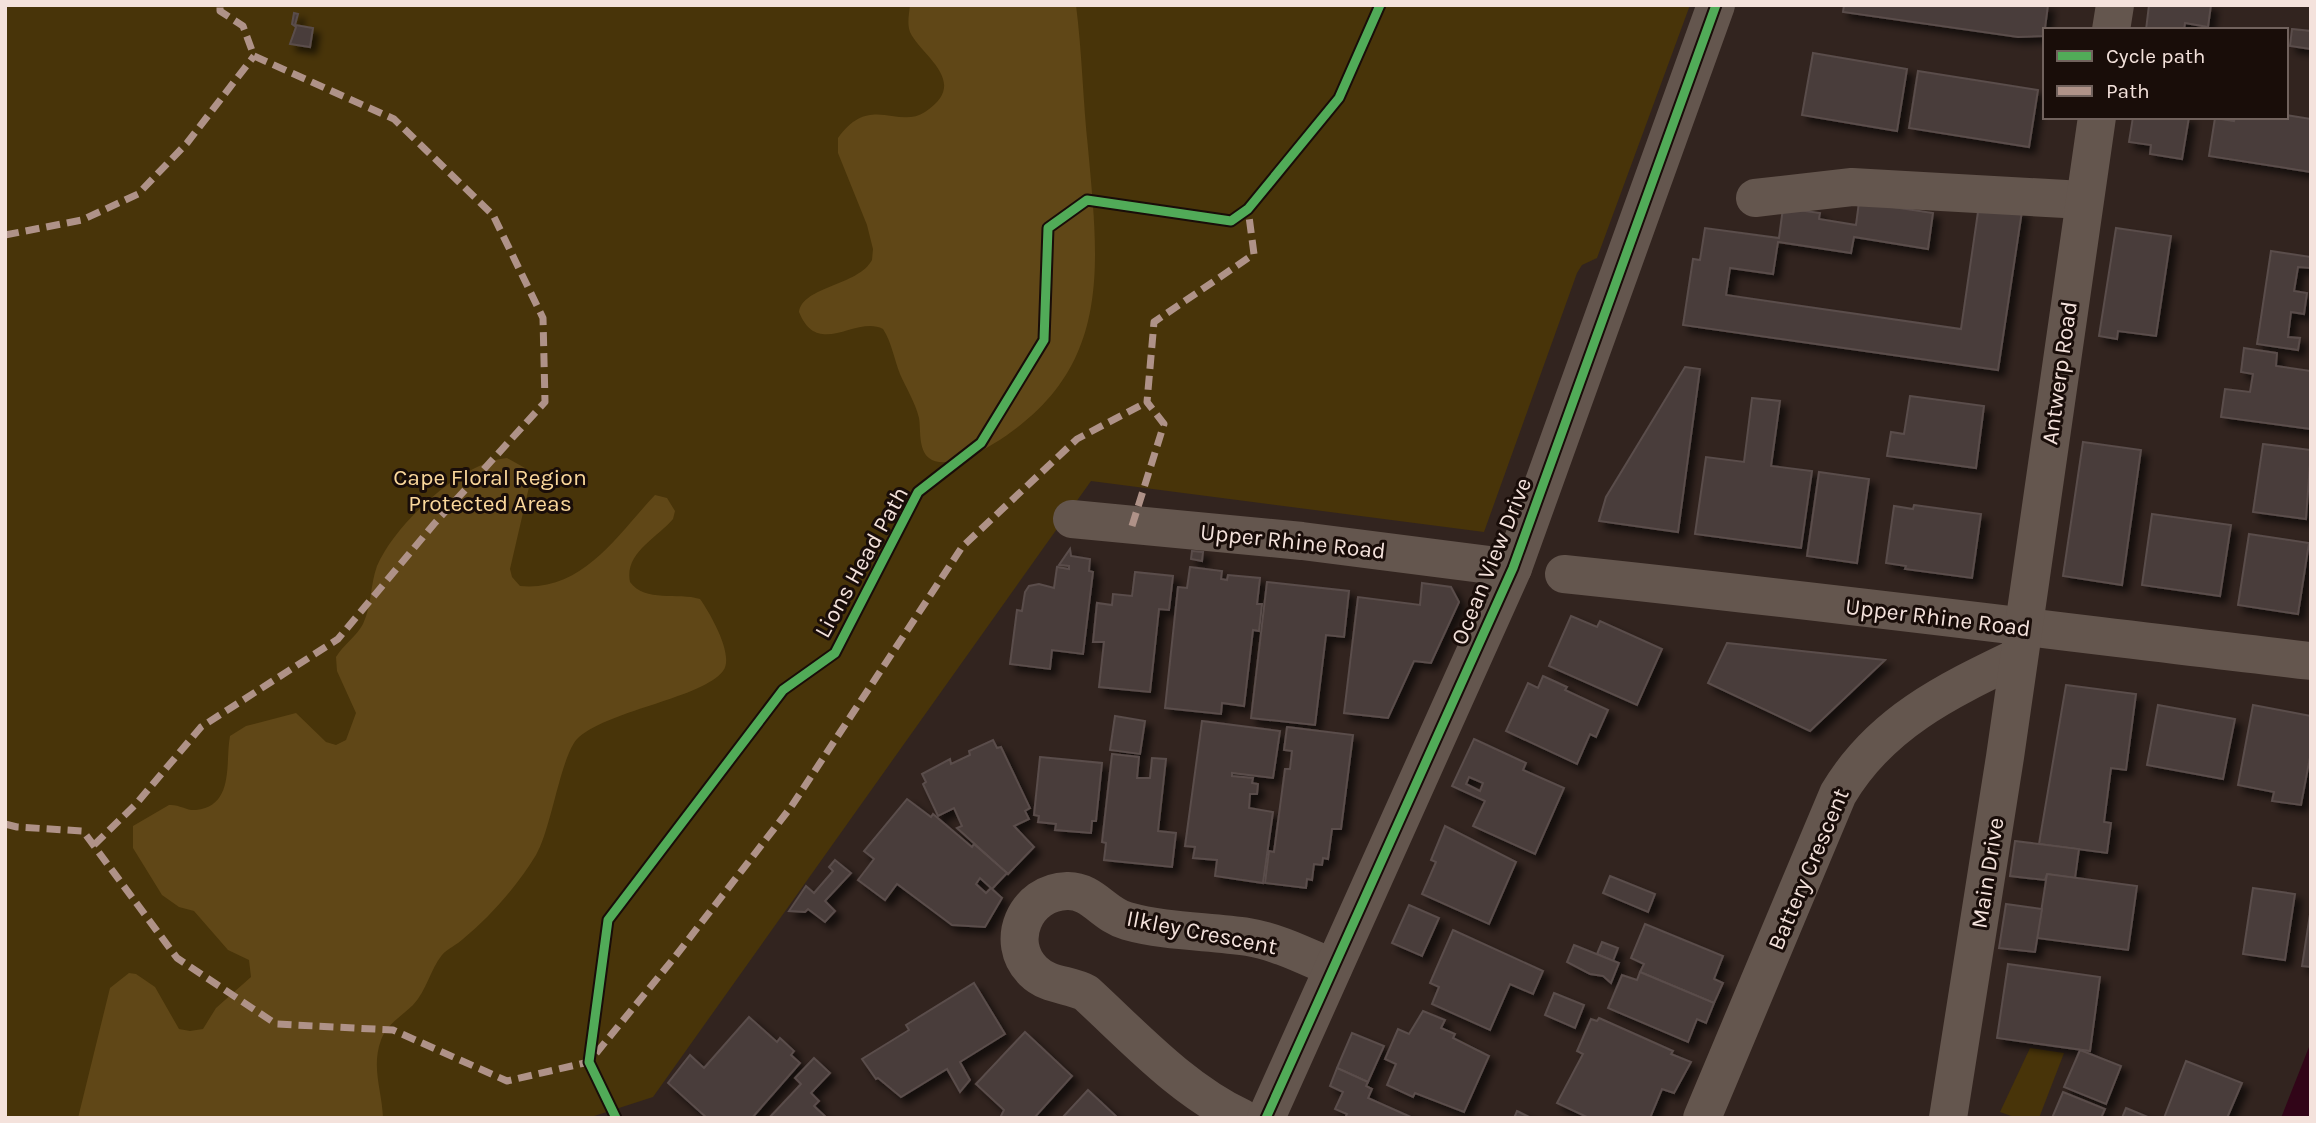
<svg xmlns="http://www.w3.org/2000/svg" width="2316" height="1123" viewBox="0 0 2316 1123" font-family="Karla,sans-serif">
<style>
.green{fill:#483409}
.forest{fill:#604717}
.water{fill:#310518}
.building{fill:#4a3d3a;stroke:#5a4d4b;stroke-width:2;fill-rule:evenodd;filter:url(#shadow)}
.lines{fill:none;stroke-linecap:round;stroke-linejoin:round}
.minor{stroke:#64564e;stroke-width:38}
.quiet{stroke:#af9288;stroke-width:7;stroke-dasharray:14 7;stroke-linecap:butt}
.cycleway-casing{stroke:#190d09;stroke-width:13}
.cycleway{stroke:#51ab58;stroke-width:9}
.labels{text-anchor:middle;stroke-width:6;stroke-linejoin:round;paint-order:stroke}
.street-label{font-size:23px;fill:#f4e2dc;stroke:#190d09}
.park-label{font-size:23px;fill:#fad79b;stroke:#190d09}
</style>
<defs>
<filter id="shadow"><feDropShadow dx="6" dy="6" stdDeviation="3.5" flood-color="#0009"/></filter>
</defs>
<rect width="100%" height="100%" fill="#32241f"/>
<!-- green -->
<g class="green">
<path d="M5,5H1690L1597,258L1582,265L1577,273L1484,532L1091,481L653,1097L588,1118H5Z"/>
<path d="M2030,1048L2064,1053L2039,1118H2017L2000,1112Z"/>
</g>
<!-- forest -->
<g class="forest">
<path d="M910,5H1076C1082,52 1083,101 1088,148C1099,269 1113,371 993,444C979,453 944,470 929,458C918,449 921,429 919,418C915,402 906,388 900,374C894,359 892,343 883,329C856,315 818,359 799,312C803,286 858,286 872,260L873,249L867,225L838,153V138C870,93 898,130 925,112C971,82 921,56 910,32C907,24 909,14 910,5Z"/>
<path d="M507,458L525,468L529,487L510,569L512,577L520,586C583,592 618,534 655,495L667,498L675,511L673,519C657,538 624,553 630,582C645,603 678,592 700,599C710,613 735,656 723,671C702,698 613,709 579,737C561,752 552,828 536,855C518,885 490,917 463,939C457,945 448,948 442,955C430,970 427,990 413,1005C402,1016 387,1024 381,1040C371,1068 382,1090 383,1118H78L110,988L129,973L136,974L155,987L179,1029L190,1031L203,1029L216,1008L251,977L249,960L228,950L194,911L179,907L162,895L133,848V826L169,805C179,804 187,811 196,810C235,806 225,762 230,736L246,726L296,713L326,742L336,745L346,740L356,713L337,671L336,657C343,645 357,636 363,624C372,605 370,585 377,566C395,524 461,462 507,458Z"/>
</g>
<!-- water -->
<path class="water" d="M2311,1042V1118H2281Z"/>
<!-- building -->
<g class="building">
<path d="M1844,5H2048L2044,36L2018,37L1843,12Z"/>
<path d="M2149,5H2211L2208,27L2185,23L2184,30H2146Z"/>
<path d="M294,13L298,14L295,25L313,28L310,47L290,44L296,27L292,24Z"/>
<path d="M2292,29L2311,31V49L2290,46Z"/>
<path d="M1813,53L1907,69L1897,131L1802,115Z"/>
<path d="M1918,71L2038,90L2029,147L1909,128Z"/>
<path d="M2286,115L2311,119V172L2209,156L2215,118L2234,121L2235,117Z"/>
<path d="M2133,117H2189L2182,159L2150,154L2151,145L2129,142Z"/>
<path d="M1859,202L1933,213L1928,249L1854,237L1851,253L1778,242L1773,274L1730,268L1726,295L1961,329L1979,205L2022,211L1998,370L1683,325L1693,259L1700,260L1705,228L1779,238L1783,208L1820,213L1819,219L1856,225Z"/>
<path d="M2116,228L2171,236L2156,336L2118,331L2117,339L2099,336Z"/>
<path d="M2271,251L2311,257L2310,268L2298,267L2294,291L2307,293L2304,314L2291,312L2288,337L2300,338L2298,350L2257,344Z"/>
<path d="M2244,348L2277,353L2276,366L2311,371V429L2221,417L2225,389L2250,392L2253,374L2241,372Z"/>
<path d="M1685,367L1700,369L1678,532L1599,521L1606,497Z"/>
<path d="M1910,396L1984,406L1976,468L1887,456L1891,432L1904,434Z"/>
<path d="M1752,398L1780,401L1771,466L1812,471L1801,548L1695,534L1706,457L1744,462Z"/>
<path d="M2083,442L2141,450L2122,585L2063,576Z"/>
<path d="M2263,444L2311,450L2306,519L2253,512Z"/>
<path d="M1819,472L1869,479L1857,563L1807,556Z"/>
<path d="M1914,505L1981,514L1972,578L1905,569L1906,566L1886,563L1894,506L1913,509Z"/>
<path d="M2152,514L2231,525L2220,596L2142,585Z"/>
<path d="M2249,534L2309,543L2298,614L2238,605Z"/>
<path d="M1070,549L1071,556L1090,559L1089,571L1093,572L1083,654L1052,650L1050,669L1010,664L1017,610L1022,611L1025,592L1029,586L1039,584L1054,588L1057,567L1069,569V566L1059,565Z"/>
<path d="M1192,551L1203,552L1202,561L1191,559Z"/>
<path d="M1190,567L1222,571L1221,579L1227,580L1228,575L1260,578L1257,604H1262L1259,631L1253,630L1244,706L1222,703L1221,714L1165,708L1178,587L1187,588Z"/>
<path d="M1135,572L1173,576L1169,610L1159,609L1150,692L1099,687L1104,642H1093L1097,603L1112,605L1113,594L1132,596Z"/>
<path d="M1267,582L1349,591L1344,637L1326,635L1315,725L1251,718Z"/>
<path d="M1422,583L1451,587L1459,602L1431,663L1414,661L1388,718L1344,713L1358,597L1420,605Z"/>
<path d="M1571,616L1597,627L1600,621L1662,649L1637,705L1549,666Z"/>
<path d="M1727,643L1885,660L1810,731L1708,683Z"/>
<path d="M1543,676L1567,687L1565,690L1608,710L1596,737L1590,734L1577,764L1506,731L1528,683L1538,688Z"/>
<path d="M2066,685L2136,694L2126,770L2111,768L2104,822L2111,823L2107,853L2039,844Z"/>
<path d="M2158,705L2235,719L2223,779L2147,765Z"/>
<path d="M2253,705L2311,716V752L2301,805L2272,801L2274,792L2238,785Z"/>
<path d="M1115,716L1145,721L1140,754L1110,750Z"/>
<path d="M1202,721L1280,731L1273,778L1232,773V776L1253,778L1252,783L1258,784L1257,794H1250L1249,808L1273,812L1263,883L1215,876L1217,860L1193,858L1195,847L1185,846Z"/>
<path d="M1287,727L1353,735L1341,829H1332L1328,859L1323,858L1322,865L1314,864L1312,880L1307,879L1306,888L1265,883L1269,851L1274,852L1285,769H1290L1292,751L1284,750Z"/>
<path d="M1474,739L1526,763L1523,770L1564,788L1535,854L1473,826L1485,801L1452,786ZM1469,777L1483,783L1480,791L1466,784Z"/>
<path d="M993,740L997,748L1001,747L1030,808L1025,811L1029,819L1014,826L1034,847L1008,874L957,828L962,826L954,808L938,816L923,784L926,782L922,774L950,759L951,764L970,755L969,751Z"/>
<path d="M1112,754L1139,757L1137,778H1150L1152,758L1166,759L1158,831L1176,833L1172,867L1104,860L1106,843L1102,842Z"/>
<path d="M1040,757L1102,763L1096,821H1092L1091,833L1055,830L1056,824L1038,822L1039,816L1034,815Z"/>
<path d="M907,799L931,817L933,814L972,847L974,844L1007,873L992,889L1002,898L985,927L952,925L897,884L885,900L858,880L874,859L864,851ZM980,878L991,888L986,893L976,884Z"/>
<path d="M1445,826L1516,862L1489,924L1422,894L1436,862L1431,860Z"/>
<path d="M2015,841L2079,849L2075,878L2047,874L2045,880L2010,876Z"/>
<path d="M835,860L851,873L825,901L835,911L825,922L808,909L805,912L789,911L806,886L814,893L833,871L829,867Z"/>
<path d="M2047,874L2137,886L2128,950L2037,938Z"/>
<path d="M1610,876L1655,894L1648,912L1603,893Z"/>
<path d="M2253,888L2295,894L2285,960L2243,954Z"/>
<path d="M2006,904L2042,909L2035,952L1999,948Z"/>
<path d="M1409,905L1439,918L1422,956L1392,943Z"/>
<path d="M2311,908V967L2302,966Z"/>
<path d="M1645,924L1723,956L1714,979L1723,983L1714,1003L1640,972L1644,964L1631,958Z"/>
<path d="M1453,930L1543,971L1533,994L1510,984L1490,1030L1432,1004L1439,987L1430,983Z"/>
<path d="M1602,942L1618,948L1613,961L1597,954Z"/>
<path d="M1574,945L1619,963L1611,983L1603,976L1590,974L1567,962Z"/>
<path d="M2008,964L2100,977L2090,1051L1997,1038Z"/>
<path d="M1640,972L1714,1003L1706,1023L1697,1019L1688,1042L1608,1008L1622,975L1637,980Z"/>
<path d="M974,983L1005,1034L960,1062L970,1080L960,1092L947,1069L901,1097L878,1078L876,1079L862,1059L909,1030L906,1025Z"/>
<path d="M1554,993L1584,1005L1575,1028L1545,1015Z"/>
<path d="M1423,1011L1445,1020L1441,1028L1455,1034L1453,1038L1489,1056L1464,1112L1415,1093L1413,1097L1387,1085L1396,1064L1385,1059L1398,1029L1409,1034Z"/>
<path d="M749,1017L777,1042L780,1038L794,1051L791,1055L800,1063L752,1118H707L668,1083L690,1055L704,1068Z"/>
<path d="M1599,1018L1673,1051L1671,1054L1691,1062L1674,1093L1662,1089L1650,1118H1589L1557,1103L1583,1054L1577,1051L1591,1019L1597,1021Z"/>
<path d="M1025,1032L1072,1076L1034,1118H1000L1004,1110L976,1084Z"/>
<path d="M1352,1033L1384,1046L1368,1082L1337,1068Z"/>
<path d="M2080,1050L2121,1066L2106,1104L2064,1087Z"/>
<path d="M814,1058L830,1073L811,1093L819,1101L814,1106L827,1118H769L801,1084L795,1078Z"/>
<path d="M2186,1061L2242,1083L2227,1118H2164Z"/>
<path d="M1337,1068L1368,1082L1366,1086L1372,1089L1368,1098L1413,1118H1345L1347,1114L1335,1109L1343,1092L1330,1086Z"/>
<path d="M1088,1090L1118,1118H1062Z"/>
<path d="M2063,1092L2105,1109L2101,1118H2052Z"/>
<path d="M2126,1108L2150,1118H2122Z"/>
<path d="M1517,1111L1531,1118H1514Z"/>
</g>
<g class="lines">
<!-- minor -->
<g class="minor">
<path d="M2111,30L2115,5"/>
<path d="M1755,198L1852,187L2083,200"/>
<path d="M1072,519L1302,541L1513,568"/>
<path d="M1564,574C1814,600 2062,632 2311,661"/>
<path d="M1242,1118C1182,1090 1134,1037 1086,993C1069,984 1048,986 1033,971C1004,942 1025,892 1067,891C1092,890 1104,915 1127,921C1166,932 1209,931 1248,937C1278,942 1305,956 1333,968"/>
<path d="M1266,1118L1513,568L1716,5"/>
<path d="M1702,1118L1838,794C1880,723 1947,691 2018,657"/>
<path d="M1948,1118L2005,757L2097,117"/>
</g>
<!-- quiet -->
<g class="quiet">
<path d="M5,235L82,220L138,194L187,143L254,56"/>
<path d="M1132,526L1164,424L1147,402L1154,322L1254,254L1248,209"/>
<path d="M5,824L17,827L83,831L177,958L276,1024L393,1030L507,1081L589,1062L674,958L791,807L962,547L1077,439L1147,402"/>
<path d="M94,845L136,804L201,727L338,639L434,524L545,402L543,318L493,215L394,119L254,56L243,26L220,11V5"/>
</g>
<defs>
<g id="cycleway">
<path d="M616,1118L589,1062L608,920L783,690L835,653L918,492L981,443L1044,340L1048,228L1087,200L1231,221L1248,209L1339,98L1380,5"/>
<path d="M1266,1118L1513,568L1716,5"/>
</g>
</defs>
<!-- cycleway casing -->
<use href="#cycleway" class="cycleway-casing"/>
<!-- cycleway -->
<use href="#cycleway" class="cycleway"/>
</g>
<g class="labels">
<!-- street labels -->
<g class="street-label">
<text transform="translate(2059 373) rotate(-82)" y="8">Antwerp Road</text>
<text transform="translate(1293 541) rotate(6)" y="8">Upper Rhine Road</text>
<text transform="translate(1491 561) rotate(-68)" y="8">Ocean View Drive</text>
<text transform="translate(861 562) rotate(-61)" y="8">Lions Head Path</text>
<text transform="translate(1938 617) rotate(7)" y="8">Upper Rhine Road</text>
<text transform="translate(1808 869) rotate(-67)" y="8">Battery Crescent</text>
<text transform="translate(1987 873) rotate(-81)" y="8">Main Drive</text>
<text transform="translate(1202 932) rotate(11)" y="8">Ilkley Crescent</text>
</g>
<!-- park labels -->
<g class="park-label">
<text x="490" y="485">Cape Floral Region<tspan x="490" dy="26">Protected Areas</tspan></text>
</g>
</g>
<!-- border -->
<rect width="2316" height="1123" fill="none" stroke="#f4e2dc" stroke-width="14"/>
<!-- legend -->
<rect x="2043" y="28" width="245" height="91" fill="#190d09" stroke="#71625d" stroke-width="2"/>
<rect x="2057" y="51" width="35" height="10" fill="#51ab58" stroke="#71625d" stroke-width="2"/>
<text x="2106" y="63" font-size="21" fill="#f4e2dc">Cycle path</text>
<rect x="2057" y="86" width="35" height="10" fill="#af9288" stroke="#71625d" stroke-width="2"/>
<text x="2106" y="98" font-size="21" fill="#f4e2dc">Path</text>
</svg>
